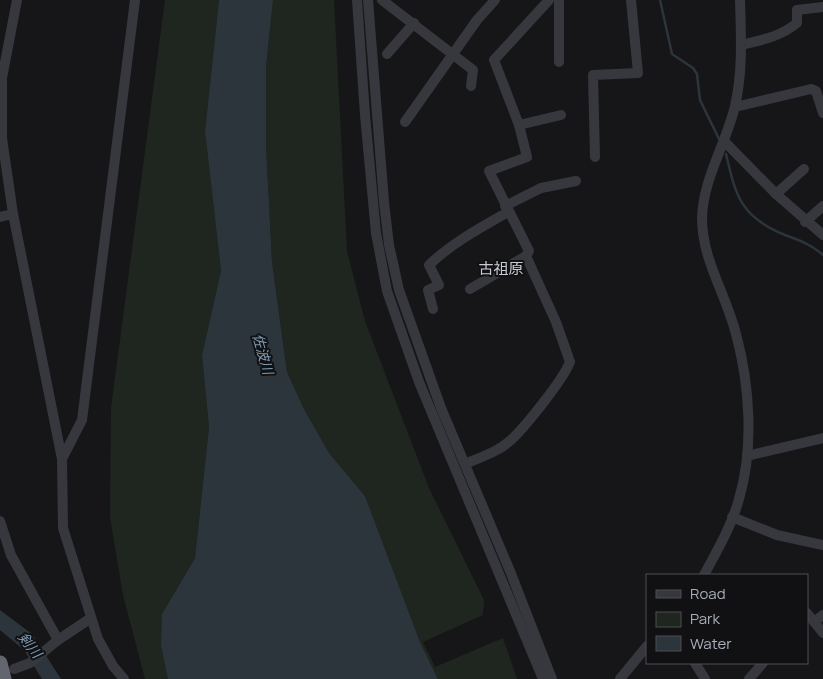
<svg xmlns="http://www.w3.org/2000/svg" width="823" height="679" viewBox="0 0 823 679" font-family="Manrope,'Noto Sans JP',sans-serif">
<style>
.green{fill:#1e261f}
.water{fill:#2c353c}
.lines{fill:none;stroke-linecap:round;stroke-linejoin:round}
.stream{stroke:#2c353c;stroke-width:2.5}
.minor{stroke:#37383d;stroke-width:10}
.highway{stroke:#63666e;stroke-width:15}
.labels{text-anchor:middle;stroke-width:4;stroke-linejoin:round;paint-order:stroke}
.water-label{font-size:14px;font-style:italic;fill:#7f9bb3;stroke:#111113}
.quarter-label{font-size:15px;fill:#c9ccd4;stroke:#111113}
</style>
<rect width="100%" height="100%" fill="#161618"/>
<!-- green -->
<g class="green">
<path d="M165,0H219L205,131L221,271L202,355L209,427L195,558L162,614L168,679H145L123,595L110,517L111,408Z"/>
<path d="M273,0H334L347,251L365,321L429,488L484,600L483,615L423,642L435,667L503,638L517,679H438L420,642L365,496L329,453L304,409L287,372L272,262L266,145V67Z"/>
</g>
<!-- water -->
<g class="water">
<path d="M219,0H273L266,67V145L272,262L287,372L304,409L329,453L365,496L420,642L438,679H168L161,645L162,614L195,558L209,427L202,355L221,271L205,131Z"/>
<path d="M0,610L32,634L61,679H42L24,650L0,630Z"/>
</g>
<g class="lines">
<!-- stream -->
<g class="stream">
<path d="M660,0L672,54L693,68L697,74L700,100L719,139"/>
<path d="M726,154C736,197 741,217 785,235C799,240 812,245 823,255"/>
</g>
<!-- minor -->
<g class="minor">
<path d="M17,0L2,78V138L13,214L62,459L63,528L98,639L113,666L124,679"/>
<path d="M357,0L365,115L376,233L387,291L419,382L543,679"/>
<path d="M368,0L384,202L389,245L399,290L441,408L510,571L552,679"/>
<path d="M382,0L473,70L471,86"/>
<path d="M741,45C761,40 780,37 797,23V10L823,7"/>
<path d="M387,54L414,23"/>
<path d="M559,62V0"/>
<path d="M735,107L811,89L816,91L823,113"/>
<path d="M405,122L477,20L495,0"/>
<path d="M519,125L561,115"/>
<path d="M724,141L776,194L823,235"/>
<path d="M595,157L593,75L638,73L631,0"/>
<path d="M776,194L804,169"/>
<path d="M505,206L541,188L576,181"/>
<path d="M0,217L13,214"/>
<path d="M805,222L823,206"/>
<path d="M470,289L526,256"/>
<path d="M433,309L428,290L439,285L429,265C452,243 480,228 508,212"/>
<path d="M747,456L823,438"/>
<path d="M62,459L82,420L135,0"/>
<path d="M465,464C481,457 498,452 511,440C525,427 563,380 570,362L556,322L526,256L529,251L489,171L527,157L519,125L494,60L549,0"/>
<path d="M732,517L777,535L823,545"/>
<path d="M0,521L11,555L58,640"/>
<path d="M704,575C717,551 732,525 739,499C754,448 750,386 736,334C726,294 702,260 702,218C703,179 726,144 735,106C743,71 741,36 740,0"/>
<path d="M807,613L823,633"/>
<path d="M814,622L823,615"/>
<path d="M695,663L705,679"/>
<path d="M14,669L30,663L58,640L91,618"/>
<path d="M620,679L647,646"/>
<path d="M749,679L763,663"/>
</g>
<!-- highway -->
<path class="highway" d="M0,663L4,679"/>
</g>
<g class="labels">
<!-- water labels -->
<g class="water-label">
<text transform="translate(263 354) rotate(74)" y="5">佐波川</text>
<text transform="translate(30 645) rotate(51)" y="5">剣川</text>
</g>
<!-- quarter labels -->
<g class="quarter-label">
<text x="501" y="274">古祖原</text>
</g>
</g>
<!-- legend -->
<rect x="646" y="574" width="162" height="90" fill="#111113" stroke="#4d4f55"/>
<rect x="656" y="590" width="25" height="8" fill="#37383d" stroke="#4d4f55"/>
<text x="690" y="599" font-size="15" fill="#a8adb8">Road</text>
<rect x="656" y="612" width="25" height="15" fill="#1e261f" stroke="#4d4f55"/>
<text x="690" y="624" font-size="15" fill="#a8adb8">Park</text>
<rect x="656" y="636" width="25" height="15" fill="#2c353c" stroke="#4d4f55"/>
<text x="690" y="649" font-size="15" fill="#a8adb8">Water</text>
</svg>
